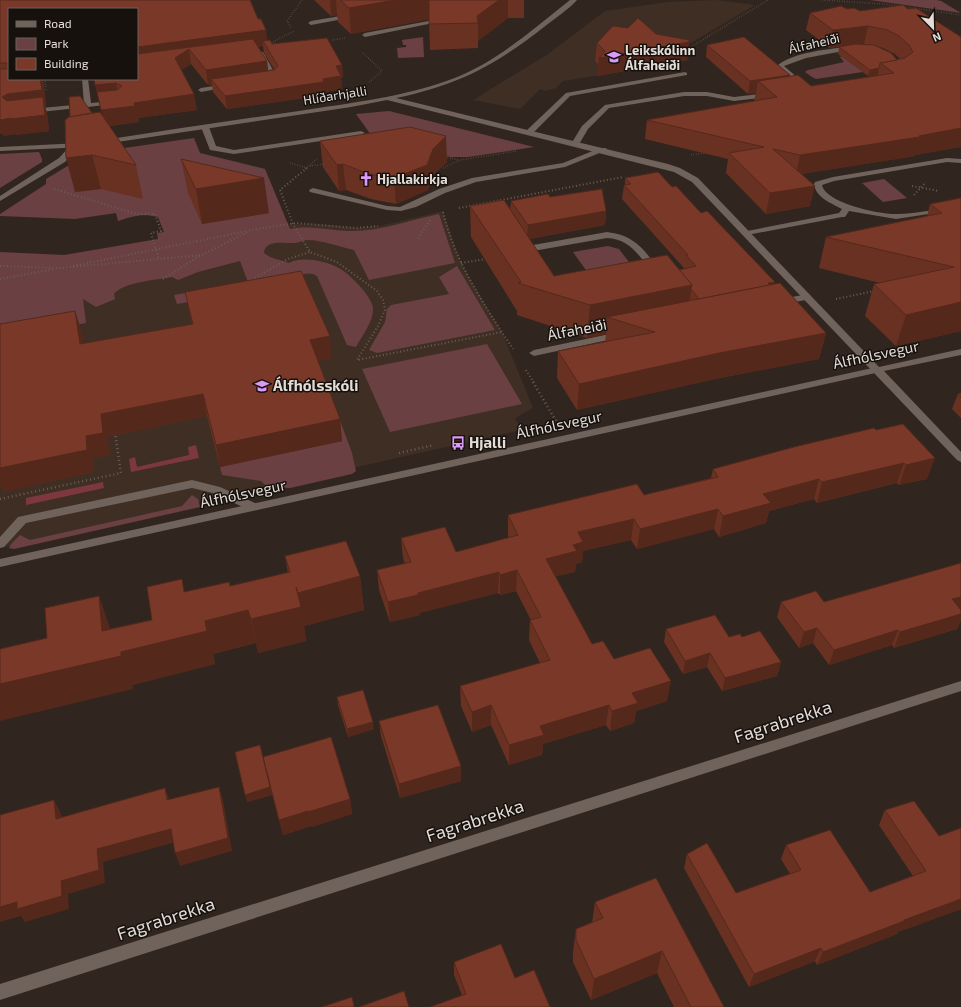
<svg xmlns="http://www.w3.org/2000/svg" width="961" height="1007" viewBox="0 0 961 1007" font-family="'Exo 2',sans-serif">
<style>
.built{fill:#3f2e23}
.green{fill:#6a4043}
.forest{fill:#7d383f}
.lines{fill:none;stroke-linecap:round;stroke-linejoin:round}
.path-far2{stroke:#685e58;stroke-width:1.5;stroke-dasharray:0.5 2;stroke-linecap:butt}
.path-far1{stroke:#685e58;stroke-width:2;stroke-dasharray:1 2.5;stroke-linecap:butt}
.path{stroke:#685e58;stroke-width:2.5;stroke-dasharray:1 3;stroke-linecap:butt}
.service{fill:#70635b;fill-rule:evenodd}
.minor{fill:#70635b;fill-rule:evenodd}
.tertiary{fill:#70635b;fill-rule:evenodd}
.wall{fill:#693122;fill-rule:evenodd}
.shaded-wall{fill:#55281c}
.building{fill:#7a3928;stroke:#55281c}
.labels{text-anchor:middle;stroke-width:3;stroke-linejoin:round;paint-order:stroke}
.far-street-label{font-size:13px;fill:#e3dcd7;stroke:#16110d}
.far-poi-label{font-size:13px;font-weight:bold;fill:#e3dcd7;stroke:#16110d;text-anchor:start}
.street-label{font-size:15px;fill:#e3dcd7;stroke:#16110d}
.poi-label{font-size:15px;font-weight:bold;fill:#e3dcd7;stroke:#16110d;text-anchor:start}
.near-street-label{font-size:18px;fill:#e3dcd7;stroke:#16110d}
</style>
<rect width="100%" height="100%" fill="#31261f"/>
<!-- built -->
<g class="built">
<path d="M716,0L755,5L679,50V53L690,60L563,81L556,88L546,91L540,89L520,109L473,100L548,54L605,11L668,2Z"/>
<path d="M443,211L461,263L502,332L533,408L515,418L521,430L0,548V266L293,224L331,225L356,228L380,226Z"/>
</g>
<!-- green -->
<g class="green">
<path d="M870,0H937L941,1L961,13Z"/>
<path d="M423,37L424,57L398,58L397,48L406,47V45H403L402,40Z"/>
<path d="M842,56L863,72L816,79L812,77L805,72L808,70L844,62L840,57Z"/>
<path d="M389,111L534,147L468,157H450L371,135L356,114Z"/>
<path d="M194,138L200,153L265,169L290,229C310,225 328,230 348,231C379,232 409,220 439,214L455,263L369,280L354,250C341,247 321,240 308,240C304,240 300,242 296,243C286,244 265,238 264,253L270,257L289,263C302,256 324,261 337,267C348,272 372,296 373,308C374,321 362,336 356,347L347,345L317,276C304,268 295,281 283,284C249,293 212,298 177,304L174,295L248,282L240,261L198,272L178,280L172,277C157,280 123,282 114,294L115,299L96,307L83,299L86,323L0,339V252L64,255L158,239L157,233L164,232L158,217C143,213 132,216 118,221L116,213L75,219L0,216V214L46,184V179L89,153Z"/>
<path d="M39,152L42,159V162L0,188V154Z"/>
<path d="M884,179L907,198L883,202L862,183Z"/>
<path d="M608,246L619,249L632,266L593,280L573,252Z"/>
<path d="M457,266L495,330L377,353L369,350L385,322L387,309L391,305L449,294L439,277Z"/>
<path d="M487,344L522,404L390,432L362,369Z"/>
<path d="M321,369L352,453L356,471L352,474L290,488L267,487L261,481L222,475L220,467L342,441L316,370Z"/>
<path d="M192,495L198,499L200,507L14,549L9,548L11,544L20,535L30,540L182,506Z"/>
</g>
<!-- forest -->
<g class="forest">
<path d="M196,445L199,458L131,472L129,459L135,457L137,467L189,455L188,447Z"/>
<path d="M103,482L104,488L26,505V498Z"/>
</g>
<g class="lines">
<!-- path-far2 -->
<g class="path-far2">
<path d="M822,0L884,4L961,15"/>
<path d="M291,27L287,21L302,0"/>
<path d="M332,40L346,38"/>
<path d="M273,42L294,31"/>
<path d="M686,50L768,0"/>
<path d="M363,53L382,71L368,83"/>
<path d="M45,79L46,91"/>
<path d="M691,155L704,153"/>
<path d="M445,157L459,160"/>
<path d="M290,163L307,168"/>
<path d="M310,166L325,164"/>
<path d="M443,168L460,160L517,151"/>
<path d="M305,169L317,159"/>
</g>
<!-- path-far1 -->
<g class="path-far1">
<path d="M307,168L280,190L293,224L310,252L337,262L377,291L383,300L385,310L378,326L357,360L502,332"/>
<path d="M912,186L939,191"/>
<path d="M54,189L137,214H155L161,231L151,233L159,259"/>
<path d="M914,195L926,182"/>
<path d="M459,208L623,177"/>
<path d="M443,212C455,263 485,306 513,349"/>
<path d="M419,239L420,235L431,219"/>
<path d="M461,263L486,259"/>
<path d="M0,266L60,268L202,255L251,230L296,223L356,228L378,226"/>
<path d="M73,266L247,231"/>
<path d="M0,279L55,269"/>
<path d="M163,279L201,255"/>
<path d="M252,280L288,259L310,252"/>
<path d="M836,299L874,291"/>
<path d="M526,370L534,383"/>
</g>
<!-- path -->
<g class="path">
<path d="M533,382L556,421"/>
<path d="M399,453L434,445"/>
<path d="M0,499L121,473L115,433"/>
</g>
<!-- service -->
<g class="service">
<path d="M685,72L687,73V75L570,96L532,134H529L525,132L566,93Z"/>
<path d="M202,125H205L209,127L216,146L234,150L361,131L365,133L361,135L234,154L210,150L201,127Z"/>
<path d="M600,148H606L607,150L565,167L476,182L445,193L416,207L401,211L387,210L310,192L309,190L313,188L387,206L400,207L439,189L472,178L563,163Z"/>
<path d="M192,480L220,487L257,504L259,507L257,510H249L213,493L192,488L26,523L4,547L0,548V537L18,517Z"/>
</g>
<!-- minor -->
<g class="minor">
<path d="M459,0H466L443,21L365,37L362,35L365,33L439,19Z"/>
<path d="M352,14L354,15V17L311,25L308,23L311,21Z"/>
<path d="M852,46L855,48L854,49L806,58L784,66L805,84V86H801L777,66C792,52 831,49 852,46Z"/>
<path d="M258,51L263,52L278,79L277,80L271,82L268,80L271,78L257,52Z"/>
<path d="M82,79H88L91,103L113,101L117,103L115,104L31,113L27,111L31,109L84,104Z"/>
<path d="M226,84L229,86L228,87L201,92L198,90L201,88Z"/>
<path d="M684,92H707L734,97L769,93L772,95L769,97L734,101L707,96H684L609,108L588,129L578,146H575L571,144L582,126L605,105Z"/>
<path d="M71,145H77L78,147L65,162L0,201V196L59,158Z"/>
<path d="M947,158L961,159V163L947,162L834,181L822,185C825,203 881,215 897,214C916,214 941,208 961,205V209L896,219L849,211L845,217H842L747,235L743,233L747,231L839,213L842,209C831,203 816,198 814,184L815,182L833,177Z"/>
<path d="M607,232C634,235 644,249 659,270L658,272H652C639,255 629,239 607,238L533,251L529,248L533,245Z"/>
<path d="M807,294L810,295L811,297L810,299L781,305L776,302L778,300Z"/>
<path d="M619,332L624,335L622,337L534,356L529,353L534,350Z"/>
<path d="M877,367L882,370L880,372L0,567V559Z"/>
<path d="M961,681V691L0,1000V984Z"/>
</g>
<!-- tertiary -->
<g class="tertiary">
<path d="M570,0H577C568,10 555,18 544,27C494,66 458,85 396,98L668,164L680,168L698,178L879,367L961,349V355L884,371L961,452V462L957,460L692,182L674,172L387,100L351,107L104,144L100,142L104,140C169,130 234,120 299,111C350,103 404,97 452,79C497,62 533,29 570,0Z"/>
<path d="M81,143H84V147L0,151V147Z"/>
</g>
</g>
<!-- wall -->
<g class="wall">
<path d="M0,0L267,40L272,44L342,65L343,78H341L342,89L325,92L326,95L227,109L213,92L212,85H208L191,64L181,70L197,110L138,118L139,122L109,126L136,165L143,199L101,189L75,192L92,113L103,117L94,79H137L9,9V79H43L46,106H45L47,113L49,131L15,135V134L3,136V134H0ZM263,46L264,53L274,69L268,70L267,61L258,47Z"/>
<path d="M314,0H524V18H508L478,41V48L430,50L429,19L351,34L338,22L337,15L331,16Z"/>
<path d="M847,9L860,11L908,9L961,37V147L915,155V156L801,174L810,206L766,214L726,173L728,159L645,139L647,120L756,101L754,100L756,93L748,94L706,57L707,45L790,75V76L811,86L877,76L878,75L868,76L838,54L839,47L848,45L830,48L806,30L810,13ZM857,44H864L872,45ZM876,46L883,48L895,54L900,59L897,60Z"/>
<path d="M656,34L689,42L687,60L597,76L598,64L595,61L597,43Z"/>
<path d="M320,141L447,162L433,175L428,190L396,204L371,199L346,190L339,191L323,167Z"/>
<path d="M181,159L269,213L202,224L188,193Z"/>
<path d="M625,178L672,187L701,213L775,282L774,284L826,333L819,359L715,379L577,410L557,378L558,351L605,342L606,334L587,338L517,315V311L471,237L470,206L510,210L511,201L550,197L606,211L605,225L529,239L554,276L679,270L684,269V268L622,199L624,185H625Z"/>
<path d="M961,198V331L896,346L865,316L874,284L880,283L819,268L826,237L927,217L930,204Z"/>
<path d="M185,292L332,358L318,361L340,419L342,441L220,467L207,416L107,437L110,455L92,458L94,472L3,492L82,332L83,344L192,324Z"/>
<path d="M961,393V418L952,409L958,394Z"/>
<path d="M876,430L927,479L899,485L897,483L817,503L814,499L769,511L766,523L719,537L714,529L637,549L631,540L583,551L582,562L576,564L575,572L555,576L592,644L614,659L667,701L636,711L634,723L610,731L606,725L543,744L542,755L509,765L491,725L472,732L461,706L460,686L540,663L529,640L530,620H531L516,591L500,595L498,593L419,613L420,615L390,622L379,590L377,570L405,564L403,558L401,538L456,552L509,538L508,536V515L644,495L711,478L713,469Z"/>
<path d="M285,556L360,576L364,610L304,626L306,641L258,653L256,643L213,654L215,664L132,685L133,689L47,638L99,596L110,629L152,620L185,592L230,586L288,573Z"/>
<path d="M961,563V620L957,629L894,648L892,645L829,665L813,643L799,648L777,617L781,602H824Z"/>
<path d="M666,629L729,637H742L781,662L777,676L722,691L707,667L683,674L664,642Z"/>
<path d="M337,697L374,729L348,737L338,705Z"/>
<path d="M379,721L461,781L400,798L381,736Z"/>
<path d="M269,780L350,799L352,814L311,827V826L283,835L271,788L272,795L247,802Z"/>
<path d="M885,810L939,836L961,828V909L898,932L897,934L817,965L815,961L749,987L684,868L687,854L736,893L790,874L781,859L786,845L870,892L913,876L879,825Z"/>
<path d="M656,878L724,1007H674L657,973L591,1000L573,962V952L576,929L592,923L595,902Z"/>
<path d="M454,962L515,978L550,1007L462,995L454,975Z"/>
</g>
<!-- shaded-wall -->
<g class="shaded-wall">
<path d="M330,0H336L337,15L331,16Z"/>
<path d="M340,0H457L438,18L351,34L349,8Z"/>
<path d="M499,0H508V18L478,41V23L477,16Z"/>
<path d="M868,26L864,44L830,48L833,30Z"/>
<path d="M266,30L268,45L263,41V46L194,55L189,49L191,64L177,73L137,63V47Z"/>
<path d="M689,42L687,60L597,76L599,58Z"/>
<path d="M267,61L269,77L211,79L212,85H208L206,70Z"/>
<path d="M342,65L343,78H341L342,89L325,92L326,95L227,109L225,96L323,79L336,66Z"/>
<path d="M879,68L878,75L868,76L870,70Z"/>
<path d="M790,75L788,88L758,81L756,93L748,94L750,81Z"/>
<path d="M40,79H43L46,106H45L47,113L49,131L15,135V134L3,136V134H0V120L12,110L2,97Z"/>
<path d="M116,83L120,99L99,101L95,85Z"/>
<path d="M194,94L197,110L138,118L139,122L105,126L101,110L134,103Z"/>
<path d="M961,128V147L915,155V156L796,175L800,155Z"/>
<path d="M446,136L447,162L433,175L428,190L396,204L394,178Z"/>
<path d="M92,155L101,189L75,192L66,158Z"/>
<path d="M343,164L346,190L339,191L337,165Z"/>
<path d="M264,178L269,213L202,224L196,189Z"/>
<path d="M815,186L810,206L766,214L770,193Z"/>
<path d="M606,211L605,225L527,239L528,225Z"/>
<path d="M775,282L772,296L768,283Z"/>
<path d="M692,285L687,317H607L606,334L587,338L590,305Z"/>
<path d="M961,302V331L896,346L906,315Z"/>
<path d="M75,311L82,332L86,366L80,344Z"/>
<path d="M826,333L819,359L715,379L577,410L579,384L719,353Z"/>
<path d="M330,336L332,358L313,362L310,340Z"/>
<path d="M203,394L207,416L107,437L110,455L92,458L94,472L3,492L0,484V468L86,436L101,414Z"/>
<path d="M340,419L342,441L220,467L216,445Z"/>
<path d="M935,458L927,479L899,485L906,465Z"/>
<path d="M904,463L897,483L817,503L822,482Z"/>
<path d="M819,479L814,499L769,511L766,523L719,537L723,516L763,494Z"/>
<path d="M718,509L714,529L637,549L640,529Z"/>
<path d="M634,519L631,540L583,551L582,562L576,564L575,572L545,579L546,559L573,545L578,532Z"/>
<path d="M517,570L516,591L500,595V575Z"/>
<path d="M499,572L498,593L419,613L420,615L390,622L388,602L418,593Z"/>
<path d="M360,576L364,610L304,626L306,641L258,653L251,619L300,607L298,593Z"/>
<path d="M99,596L110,629L121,652L205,621L248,610L256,643L213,654L215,664L132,685L133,689L0,721V684L102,631Z"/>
<path d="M961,597V610L952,599Z"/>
<path d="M961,614V620L957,629L894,648L900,632Z"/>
<path d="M817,628L813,643L799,648L804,632Z"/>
<path d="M898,630L892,645L829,665L834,650Z"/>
<path d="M710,653L707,667L683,674L685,661Z"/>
<path d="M781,662L777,676L722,691L725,678Z"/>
<path d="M671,681L667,701L636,711L634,723L610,731L612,711L632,693Z"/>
<path d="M491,705V725L472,732V712Z"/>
<path d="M609,705L606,725L543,744L542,755L509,765V745L540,726Z"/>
<path d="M373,722L374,729L348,737L347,729Z"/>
<path d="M461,766V781L400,798L399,784Z"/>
<path d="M219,787L223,800L232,851L180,866L175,853Z"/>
<path d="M270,787L272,795L247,802L245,795Z"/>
<path d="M165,788L170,801L167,800Z"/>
<path d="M350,799L352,814L311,827L308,812Z"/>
<path d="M54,800L61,814L62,833L56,819Z"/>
<path d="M308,811L311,826L283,835L279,820Z"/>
<path d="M171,829L176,842L103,862L105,883L68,894L69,909L25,922L21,916L0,922V907L61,881L97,849Z"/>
<path d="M961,899V909L898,932L897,934L817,965L823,952L904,920Z"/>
<path d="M821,948L815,961L749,987L754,974Z"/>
<path d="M662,951L657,973L591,1000L594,979Z"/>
</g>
<!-- building -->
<g class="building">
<path d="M0,0H250L258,19H261L266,30L137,47V9H9V63H0Z"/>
<path d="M340,0H396L349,8Z"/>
<path d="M429,0H499L477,16L478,23L429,24Z"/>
<path d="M903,5L908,9L916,8L961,37V128L919,136L920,137L800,155L773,149L815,186L770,193L729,153L764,147L647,120L777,97L758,81L798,75L811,86L894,73L880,63L905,58L913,52L909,45L899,36L888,30L868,26L833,30L810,13L841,6L847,9L854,8L860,11Z"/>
<path d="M638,18L656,34L689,40V42L599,58L605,51L597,43L613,26L628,28Z"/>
<path d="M744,37L790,75L750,81L707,45Z"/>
<path d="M327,38L342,65L336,66L341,76L323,79L324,82L225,96L211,79L274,70L278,66L263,41L270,40L272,44Z"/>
<path d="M253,39L267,61L206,70L189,49L175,58L194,94L134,103L135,106L101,110L97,92L117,90L122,86L116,83L95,85L94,79H137V54Z"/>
<path d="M855,44L874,45L891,53L897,60L880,63L879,68L870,70L839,47Z"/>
<path d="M0,69H9V79H40L42,90L7,94L2,97L7,101L43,97L45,115L11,119V118L0,120Z"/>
<path d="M80,96L92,113L70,117L69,97Z"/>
<path d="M100,112L136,165L92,155L66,158L65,120L69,117Z"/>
<path d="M410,127L446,136L433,149L427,165L394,178L369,174L343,164L337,165L320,141Z"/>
<path d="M181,159L264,178L196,189Z"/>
<path d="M658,172L672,187L676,186L701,213L707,211L775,282L768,283L770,285L699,299L691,289L692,285L679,270L696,266L686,255H688L624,185L631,184L625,178Z"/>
<path d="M602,189L606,211L528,225L511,201L548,194L550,197Z"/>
<path d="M961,198V302L906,315L874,284L954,267L826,237L942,213L930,204Z"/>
<path d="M504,200L554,276L667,255L692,285L590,305L518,283L521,282L470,206Z"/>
<path d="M301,271L330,336L310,340L340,419L216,445L203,394L101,414L103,433L86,436L87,450L0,468V324L75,311L80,344L193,324L185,292Z"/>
<path d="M780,283L826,333L719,353L579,384L558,351L655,332L607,317Z"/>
<path d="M961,393V397L958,394Z"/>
<path d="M903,424L935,458L906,465L904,463L822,482L819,479L763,494L771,503L723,516L718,509L640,529L634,519L578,532L583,542L573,545L577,551L546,559L592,644L603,641L614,659L650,648L671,681L632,693L638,703L612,711L609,705L540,726L544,735L509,745L491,705L472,712L460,686L550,660L530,620L541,617L517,570L500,575L499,572L418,593V595L388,602L377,570L411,562L401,538L445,527L456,552L518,535L508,515L637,484L644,495L718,477L713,469L794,447L874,428L876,430Z"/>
<path d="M346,541L360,576L298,593L296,587L301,607L251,619L248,610L205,621L207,631L121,652V656L0,684V649L47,638L45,608L99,596L102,631L152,620L147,587L182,579L184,592L229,582L230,586L290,572L285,556Z"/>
<path d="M961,563V597L952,599L961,610V614L900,632L898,630L834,650L817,628L804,632L781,602L816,591L824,602Z"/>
<path d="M715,615L729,637L740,634L742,637L760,631L781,662L725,678L710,653L685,661L666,629Z"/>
<path d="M363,690L373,722L347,729L337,697Z"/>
<path d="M438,705L461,766L399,784L379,721Z"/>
<path d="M331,737L350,799L308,812V811L279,820L263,757Z"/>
<path d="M260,745L270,787L245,795L235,752Z"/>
<path d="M219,787L228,838L175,853L171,829L97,849L99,870L61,881L62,896L17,909V902L0,907V815L54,800L56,819L165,788L167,800Z"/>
<path d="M914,801L939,836L961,828V899L904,920V921L823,952L821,948L754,974L687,854L707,843L736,893L801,870L786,845L830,830L870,892L926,871L885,810Z"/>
<path d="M656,878L724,1007H691L662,951L594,979L576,940V929L603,918L595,902Z"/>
<path d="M501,944L515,978L534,970L550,1007H430L466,994L454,962Z"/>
<path d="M404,991L409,1007H359Z"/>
<path d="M352,997L354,1007H322Z"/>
</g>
<!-- icons -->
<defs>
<symbol id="school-bare" viewBox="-9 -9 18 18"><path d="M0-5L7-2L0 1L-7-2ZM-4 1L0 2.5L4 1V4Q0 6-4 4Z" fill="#da9af7" stroke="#16110d" stroke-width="2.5" paint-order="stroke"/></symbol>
<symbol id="church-bare" viewBox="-9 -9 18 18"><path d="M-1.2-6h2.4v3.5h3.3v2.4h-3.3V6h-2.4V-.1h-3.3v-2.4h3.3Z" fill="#da9af7" stroke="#16110d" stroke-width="2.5" paint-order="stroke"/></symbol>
<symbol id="bus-bare" viewBox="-9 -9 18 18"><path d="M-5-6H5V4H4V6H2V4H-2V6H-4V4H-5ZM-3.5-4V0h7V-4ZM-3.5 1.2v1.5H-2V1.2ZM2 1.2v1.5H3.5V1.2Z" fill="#da9af7" stroke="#16110d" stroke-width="2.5" paint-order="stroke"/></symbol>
</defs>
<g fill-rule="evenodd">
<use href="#school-bare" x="604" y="47" width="20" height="20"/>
<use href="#church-bare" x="356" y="169" width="20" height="20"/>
<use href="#school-bare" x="252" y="376" width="20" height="20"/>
<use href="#bus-bare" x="448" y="433" width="20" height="20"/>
</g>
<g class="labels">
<!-- far-street labels -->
<g class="far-street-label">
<text transform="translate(814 43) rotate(-13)" y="5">Álfaheiði</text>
<text transform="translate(335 95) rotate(-9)" y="5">Hlíðarhjalli</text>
</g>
<!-- far-poi labels -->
<g class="far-poi-label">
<text x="625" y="55">Leikskólinn<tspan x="625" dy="15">Álfaheiði</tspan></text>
<text x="377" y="184">Hjallakirkja</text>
</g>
<!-- street labels -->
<g class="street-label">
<text transform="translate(577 330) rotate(-11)" y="5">Álfaheiði</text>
<text transform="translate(876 355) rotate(-12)" y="5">Álfhólsvegur</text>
<text transform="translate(559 425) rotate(-12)" y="5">Álfhólsvegur</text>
<text transform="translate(243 494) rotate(-12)" y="5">Álfhólsvegur</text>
</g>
<!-- poi labels -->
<g class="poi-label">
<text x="273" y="391">Álfhólsskóli</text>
<text x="469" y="448">Hjalli</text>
</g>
<!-- near-street labels -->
<g class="near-street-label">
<text transform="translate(783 722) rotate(-18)" y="6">Fagrabrekka</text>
<text transform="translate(475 821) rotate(-18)" y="6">Fagrabrekka</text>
<text transform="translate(166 919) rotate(-18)" y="6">Fagrabrekka</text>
</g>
</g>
<!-- legend -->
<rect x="8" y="8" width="130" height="72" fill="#16110d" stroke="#68625e"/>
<rect x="16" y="21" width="20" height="6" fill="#70635b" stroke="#68625e"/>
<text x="44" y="28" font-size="12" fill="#e3dcd7">Road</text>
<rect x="16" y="38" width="20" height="12" fill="#6a4043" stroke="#68625e"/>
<text x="44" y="48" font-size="12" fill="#e3dcd7">Park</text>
<rect x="16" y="58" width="20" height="12" fill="#7a3928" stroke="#68625e"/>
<text x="44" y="68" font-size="12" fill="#e3dcd7">Building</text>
<!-- north arrow -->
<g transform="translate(933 28) rotate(157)" stroke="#16110d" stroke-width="3" paint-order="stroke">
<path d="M0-3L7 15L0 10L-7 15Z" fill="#e3dcd7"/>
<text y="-6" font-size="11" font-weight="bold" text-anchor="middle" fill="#e3dcd7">N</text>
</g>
</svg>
